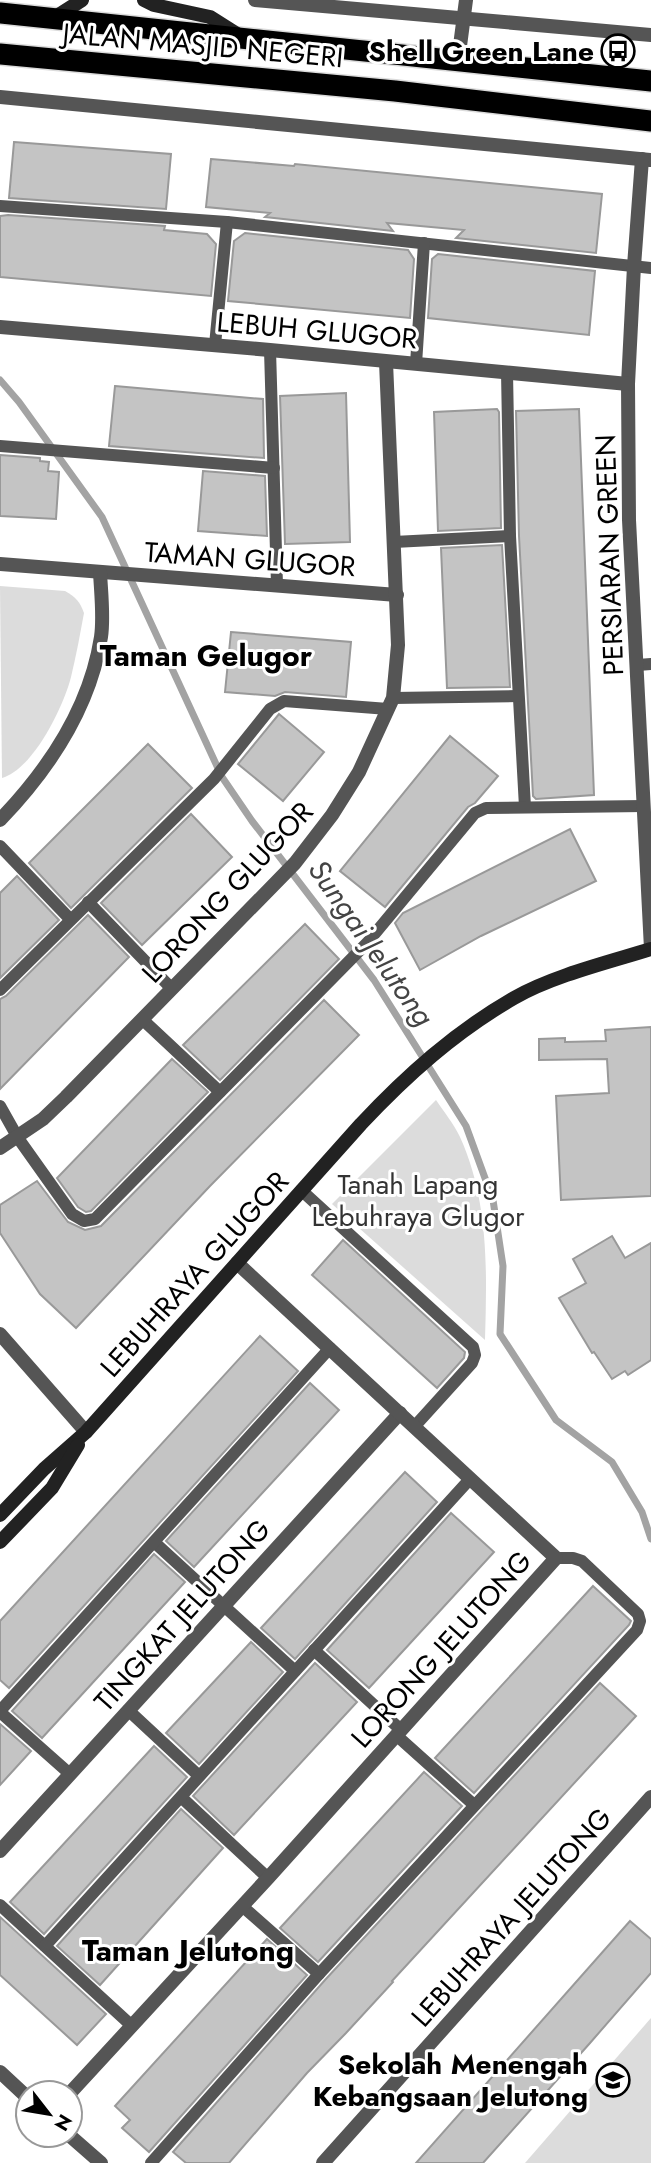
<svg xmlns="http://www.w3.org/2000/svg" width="651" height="2163" viewBox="0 0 651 2163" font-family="Jost,sans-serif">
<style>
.green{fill:#dcdcdc}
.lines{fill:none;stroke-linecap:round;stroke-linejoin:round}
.stream{stroke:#a3a3a3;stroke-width:7}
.building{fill:#c4c4c4;stroke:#999;stroke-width:2}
.highway-casing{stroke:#dbdbdb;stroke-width:24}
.lane{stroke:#555;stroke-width:12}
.street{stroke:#555;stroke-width:14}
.secondary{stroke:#222;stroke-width:14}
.highway{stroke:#000;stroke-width:21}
.labels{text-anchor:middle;stroke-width:6;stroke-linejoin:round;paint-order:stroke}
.street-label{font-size:28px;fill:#000;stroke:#fff}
.poi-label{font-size:28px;font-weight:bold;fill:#000;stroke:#fff;text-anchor:end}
.park-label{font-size:28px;fill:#333;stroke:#fff}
.neighbourhood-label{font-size:30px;font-weight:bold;fill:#000;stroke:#fff}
.water-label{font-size:30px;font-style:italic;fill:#444;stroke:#fff}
</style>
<rect width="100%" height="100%" fill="#fff"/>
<!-- green -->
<g class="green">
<path d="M0,586L65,591C76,597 80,602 84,613C80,635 76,656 71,677C63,708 33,769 2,778Z"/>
<path d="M436,1100C444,1112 454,1124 460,1137C489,1201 487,1271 485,1340L332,1204Z"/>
<path d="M651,2018V2163H525Z"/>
</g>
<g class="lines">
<!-- stream -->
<path class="stream" d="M0,380L19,402L102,517L222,777L252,821L374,980L466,1126L493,1200L503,1266L500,1334L556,1420L612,1462L642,1512L651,1539"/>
</g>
<!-- building -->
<g class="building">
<path d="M14,142L171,154L166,209L9,198Z"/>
<path d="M211,159L294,166L295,164L602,194L596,253L456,238L464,230L387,223L393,231L265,217L270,213L206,207Z"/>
<path d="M8,215L165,226L164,230L207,234L216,244L211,296L0,277V216Z"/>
<path d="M245,233L408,250L414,259L410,318L228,301L234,241Z"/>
<path d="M438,254L595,271L589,335L428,318L432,259Z"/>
<path d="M115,386L263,399L264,458L109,446Z"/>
<path d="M346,393L350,542L285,544L280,396Z"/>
<path d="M497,409L499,412L501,528L438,531L434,412Z"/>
<path d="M579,409L594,795L536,799L533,796L519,536L516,411Z"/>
<path d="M0,455L40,458V461L49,462L48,471L59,472L56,519L0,516Z"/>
<path d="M203,471L265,476L267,536L198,531Z"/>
<path d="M502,545L510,687L447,688L441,548Z"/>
<path d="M231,632L351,642L346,697L285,692L275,696L225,692Z"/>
<path d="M279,714L324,752L283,801L238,764Z"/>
<path d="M450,736L498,776L475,803L468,807L385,907L340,871Z"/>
<path d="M148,744L192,788L71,908L29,863Z"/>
<path d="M191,814L232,857L142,945L101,903Z"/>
<path d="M570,829L596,881L481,936L420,970L395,923L403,913Z"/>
<path d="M17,876L59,920L0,978V893Z"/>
<path d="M88,915L129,957L0,1089V999L6,996Z"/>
<path d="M305,924L339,959L220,1080L183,1045Z"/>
<path d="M324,1000L359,1035L210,1186L76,1328L40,1294L0,1233V1205L37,1181L68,1222L85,1230L101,1226Z"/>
<path d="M651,1027V1196L561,1200L556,1096L609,1093L607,1059L539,1060V1039L565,1038V1042L606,1041L605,1030Z"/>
<path d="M172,1059L208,1092L91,1211L86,1212L78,1207L57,1178Z"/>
<path d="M612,1236L625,1258L651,1243V1360L628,1375L625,1371L612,1379L594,1352L592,1353L559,1298L586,1283L573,1259Z"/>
<path d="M343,1240L465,1352L464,1358L437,1388L312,1275Z"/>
<path d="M260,1336L298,1371L9,1688L0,1680V1621Z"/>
<path d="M310,1383L339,1410L194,1567L166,1541Z"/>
<path d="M405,1472L437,1502L295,1659L261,1628Z"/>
<path d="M451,1513L494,1552L369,1688L327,1650Z"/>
<path d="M154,1554L185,1582L42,1738L12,1711Z"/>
<path d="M593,1586L631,1621L629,1625L474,1793L435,1758Z"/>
<path d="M251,1642L283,1672L199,1764L166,1733Z"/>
<path d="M315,1663L357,1702L234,1835L193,1796Z"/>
<path d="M600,1683L636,1716L392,1981L393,1982L346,2033L307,2073L229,2163H186L173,2152L325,1980Z"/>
<path d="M0,1724L31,1751L0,1785Z"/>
<path d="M154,1746L187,1777L44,1934L10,1902Z"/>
<path d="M424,1772L462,1806L318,1962L280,1928Z"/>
<path d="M181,1809L223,1848L100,1985L57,1946Z"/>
<path d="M0,1917L106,2014L77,2045L0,1975Z"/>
<path d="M630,1921L651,1939V1973L590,2043L483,2163H416Z"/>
<path d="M267,1939L307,1975L149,2152L122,2128L130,2120L115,2106Z"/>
</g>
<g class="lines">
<defs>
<g id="highway">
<path d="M0,13L651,81"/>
<path d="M0,54L395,91L651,121"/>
</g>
</defs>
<!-- highway casing -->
<use href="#highway" class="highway-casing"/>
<!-- lane -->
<g class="lane">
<path d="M0,206L227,222L651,268"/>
<path d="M215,345L227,222"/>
<path d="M270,350L277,585"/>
<path d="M416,364L424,243"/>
<path d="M507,372L510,536L525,807"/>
<path d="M0,446L274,468"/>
<path d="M394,542L510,536"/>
<path d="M638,665L651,664"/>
<path d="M393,698L518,696"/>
<path d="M0,846L70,919"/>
<path d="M88,902L172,989"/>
<path d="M0,990L214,779L270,709L284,701L388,709"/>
<path d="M142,1019L220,1092"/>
<path d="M0,1106L18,1138L72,1214L84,1221L95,1219L367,943L475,813L486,808L644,806"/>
<path d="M301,1190L473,1347L475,1355L472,1363L414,1427"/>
<path d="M154,1542L295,1671"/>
<path d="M314,1650L401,1730"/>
<path d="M128,1710L199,1776"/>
<path d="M0,1711L330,1348"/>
<path d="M0,1712L70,1774"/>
<path d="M396,1735L473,1804"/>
<path d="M181,1797L268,1878"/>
<path d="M0,1905L132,2026"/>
<path d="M242,1906L319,1974"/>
<path d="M45,1946L470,1479"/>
<path d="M151,2163L319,1974L637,1630L640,1621L638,1614L582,1561L573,1558H556"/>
</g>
<!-- street -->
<g class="street">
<path d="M255,0L651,35"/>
<path d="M458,61L466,0"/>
<path d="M0,97L650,160"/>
<path d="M642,159L634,266L628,384L629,520L651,949"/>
<path d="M0,327L270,350L628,384"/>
<path d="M0,564L397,595"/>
<path d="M0,820C49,769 90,708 101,637C104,617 101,593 100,572"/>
<path d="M0,1148L43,1119L66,1097L295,863L332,815L359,772L393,698L398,645L386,362"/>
<path d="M0,1334L86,1432"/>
<path d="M0,1851L400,1413"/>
<path d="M0,2072L28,2098"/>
<path d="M70,2093L268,1878L556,1558L237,1263"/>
<path d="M69,2135L101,2163"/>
<path d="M323,2163L651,1797"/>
</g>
<!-- secondary -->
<g class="secondary">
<path d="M144,0L154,5L210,17L240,36"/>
<path d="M54,18L82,0"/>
<path d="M0,1515L44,1469L86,1432L361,1124C407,1075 455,1032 514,998C552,976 609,962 651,949"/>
<path d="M0,1542L52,1488L78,1445"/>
</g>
<!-- highway -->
<use href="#highway" class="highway"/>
</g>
<!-- icons -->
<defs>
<symbol id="bus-ring" viewBox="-11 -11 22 22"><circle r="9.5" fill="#fff" stroke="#000" stroke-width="1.5"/><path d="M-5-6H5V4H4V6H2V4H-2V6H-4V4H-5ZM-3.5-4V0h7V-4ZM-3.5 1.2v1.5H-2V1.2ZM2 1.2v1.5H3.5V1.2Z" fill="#000"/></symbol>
<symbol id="school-ring" viewBox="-11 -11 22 22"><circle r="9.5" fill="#fff" stroke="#000" stroke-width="1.5"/><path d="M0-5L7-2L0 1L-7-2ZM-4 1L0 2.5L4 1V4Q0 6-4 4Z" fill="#000"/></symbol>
</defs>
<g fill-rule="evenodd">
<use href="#bus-ring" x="599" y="32" width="38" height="38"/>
<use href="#school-ring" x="594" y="2061" width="38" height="38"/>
</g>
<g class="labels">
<!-- street labels -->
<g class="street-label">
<text transform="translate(203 45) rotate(5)" y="10">JALAN MASJID NEGERI</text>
<text transform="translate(317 330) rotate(5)" y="10">LEBUH GLUGOR</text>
<text transform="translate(609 555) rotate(-92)" y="10">PERSIARAN GREEN</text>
<text transform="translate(250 559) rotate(4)" y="10">TAMAN GLUGOR</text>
<text transform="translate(227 892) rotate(-47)" y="10">LORONG GLUGOR</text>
<text transform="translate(194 1274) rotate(-48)" y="10">LEBUHRAYA GLUGOR</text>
<text transform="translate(182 1615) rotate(-48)" y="10">TINGKAT JELUTONG</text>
<text transform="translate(441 1649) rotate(-48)" y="10">LORONG JELUTONG</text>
<text transform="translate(511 1917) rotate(-48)" y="10">LEBUHRAYA JELUTONG</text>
</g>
<!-- poi labels -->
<g class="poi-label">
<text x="594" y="61">Shell Green Lane</text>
<text x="588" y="2074">Sekolah Menengah<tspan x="588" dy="32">Kebangsaan Jelutong</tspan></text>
</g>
<!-- park labels -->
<g class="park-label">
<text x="418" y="1194">Tanah Lapang<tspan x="418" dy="32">Lebuhraya Glugor</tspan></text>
</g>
<!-- neighbourhood labels -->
<g class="neighbourhood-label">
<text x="206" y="666">Taman Gelugor</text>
<text x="188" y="1961">Taman Jelutong</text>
</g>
<!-- water labels -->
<g class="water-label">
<text transform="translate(371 943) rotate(55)" y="10">Sungai Jelutong</text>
</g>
</g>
<!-- north arrow -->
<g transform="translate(49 2114) rotate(121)"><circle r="33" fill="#ffffff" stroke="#999999" stroke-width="2"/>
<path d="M0-5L12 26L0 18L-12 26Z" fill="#000000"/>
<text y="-10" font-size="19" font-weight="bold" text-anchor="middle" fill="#000000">N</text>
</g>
</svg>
